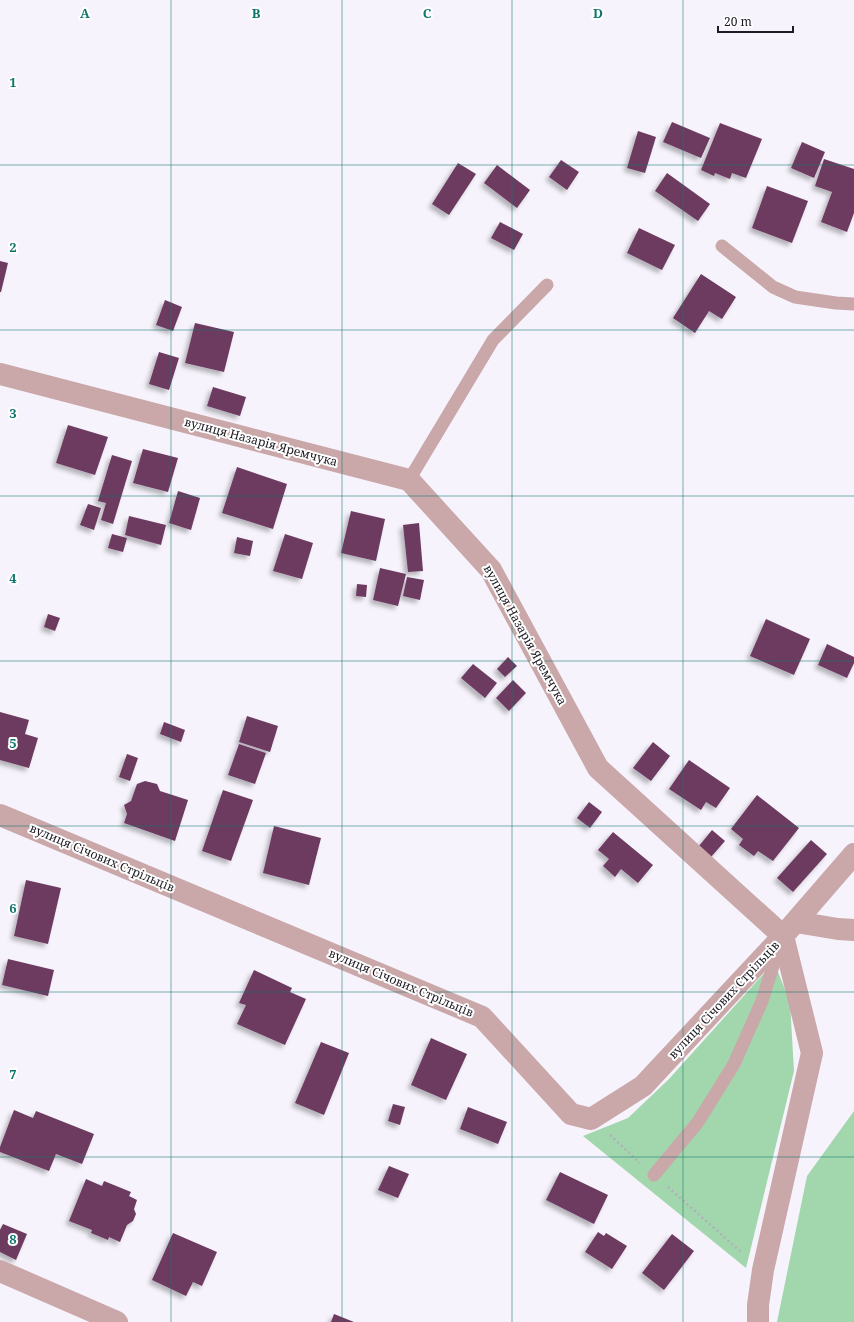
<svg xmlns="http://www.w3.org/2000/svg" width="854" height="1322" viewBox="0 0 854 1322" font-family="'Noto Serif',serif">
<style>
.green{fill:#a2d7ad}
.building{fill:#6e3a60;filter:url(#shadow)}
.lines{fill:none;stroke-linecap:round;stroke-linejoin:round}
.path{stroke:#b2afb8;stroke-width:2.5;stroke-dasharray:2 3;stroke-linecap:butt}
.lane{stroke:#caa7a8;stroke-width:13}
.street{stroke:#caa7a8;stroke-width:22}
.grid{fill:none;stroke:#0f766e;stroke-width:1;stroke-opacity:0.55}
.labels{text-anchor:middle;stroke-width:4;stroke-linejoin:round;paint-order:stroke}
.street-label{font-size:12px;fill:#1d1a22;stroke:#fff}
.grid-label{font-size:13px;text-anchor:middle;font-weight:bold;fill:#0f766e;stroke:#fff;stroke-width:4;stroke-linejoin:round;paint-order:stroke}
</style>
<defs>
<filter id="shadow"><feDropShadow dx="-3.5" dy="3.5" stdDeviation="2" flood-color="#0004"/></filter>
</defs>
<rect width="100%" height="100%" fill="#f6f3fc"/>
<!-- green -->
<g class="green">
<path d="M766,971L778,972L790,1002L794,1071L746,1268L583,1136L628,1118L669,1079Z"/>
<path d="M854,1111V1322H777L807,1176Z"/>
</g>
<!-- building -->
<g class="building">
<path d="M672,122L710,138L701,158L663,142Z"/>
<path d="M720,123L762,139L746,178L732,173L730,179L715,173L714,176L701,170Z"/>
<path d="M638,131L656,137L645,173L627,168Z"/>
<path d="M802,142L825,152L814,178L791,168Z"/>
<path d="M824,159L854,169V213L847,232L821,222L832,192L815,186Z"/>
<path d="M561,160L579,172L567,190L549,177Z"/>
<path d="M458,163L476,174L449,215L432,204Z"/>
<path d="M497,165L530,190L517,208L484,183Z"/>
<path d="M667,173L710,204L698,221L655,191Z"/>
<path d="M767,186L808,201L792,243L752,228Z"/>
<path d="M500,222L523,234L514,250L491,238Z"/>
<path d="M639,228L675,245L662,270L627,253Z"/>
<path d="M0,261L8,263L1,292H0Z"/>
<path d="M701,274L736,297L722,319L709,311L695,333L673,318Z"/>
<path d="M165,300L182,307L173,331L156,325Z"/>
<path d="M195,323L234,332L224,372L185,363Z"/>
<path d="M159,352L179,358L169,390L149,384Z"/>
<path d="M213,387L246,397L240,416L207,406Z"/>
<path d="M68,425L108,437L95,475L56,463Z"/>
<path d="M143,449L178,458L168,492L133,483Z"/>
<path d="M112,455L132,461L113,524L101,520L106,503L98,501Z"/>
<path d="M237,467L287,484L273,529L222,513Z"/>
<path d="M178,491L200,498L191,530L169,523Z"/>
<path d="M88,504L101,508L94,530L80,525Z"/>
<path d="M351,511L385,519L376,561L341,553Z"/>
<path d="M129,516L166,525L161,545L125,535Z"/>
<path d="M419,523L423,571L408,572L403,525Z"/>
<path d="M112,534L127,538L123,552L108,548Z"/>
<path d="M285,534L313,543L302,579L273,571Z"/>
<path d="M237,537L253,541L250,556L234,553Z"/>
<path d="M380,568L406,574L398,606L373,600Z"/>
<path d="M407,577L424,580L420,600L403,596Z"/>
<path d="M357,584L367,585L366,597L356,596Z"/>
<path d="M48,614L60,618L55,631L44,627Z"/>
<path d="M766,619L810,639L794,675L750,656Z"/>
<path d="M827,644L854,657V663L847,678L818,665Z"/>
<path d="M508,657L517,666L505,677L497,669Z"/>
<path d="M473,664L497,683L485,698L461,678Z"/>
<path d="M513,680L526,693L509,711L496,698Z"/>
<path d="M0,712L29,720L25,734L38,738L29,768L0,760Z"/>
<path d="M247,716L278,726L270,752L239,742Z"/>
<path d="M164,722L185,730L181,742L160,734Z"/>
<path d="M653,742L670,756L651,781L633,768Z"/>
<path d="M239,744L266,753L255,784L228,775Z"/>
<path d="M127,754L138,758L130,781L119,777Z"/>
<path d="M689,760L730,788L716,808L706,802L701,810L669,789Z"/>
<path d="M145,781L157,784L160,791L188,800L175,841L124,823L127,814L124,805L131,801L137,784Z"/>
<path d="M223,790L253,800L231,861L202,851Z"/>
<path d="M757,795L799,828L773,861L758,851L754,856L739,845L743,839L731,829Z"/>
<path d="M589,802L602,812L590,828L577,818Z"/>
<path d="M274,826L321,838L309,885L263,873Z"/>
<path d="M712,830L725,841L711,857L699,846Z"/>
<path d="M613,832L653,865L638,883L621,869L615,877L603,866L609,859L598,850Z"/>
<path d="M811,840L827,854L793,892L777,878Z"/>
<path d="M26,880L61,888L48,944L14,936Z"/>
<path d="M8,959L54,970L48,996L2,985Z"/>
<path d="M254,970L292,988L290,992L306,999L285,1045L237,1024L246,1005L239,1003Z"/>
<path d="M431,1038L467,1054L446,1100L411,1085Z"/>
<path d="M321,1042L349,1053L324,1115L295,1103Z"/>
<path d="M393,1104L405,1107L400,1125L388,1121Z"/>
<path d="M468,1107L507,1122L498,1144L460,1129Z"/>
<path d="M14,1110L33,1118L36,1111L94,1134L82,1164L56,1154L49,1171L0,1152V1147Z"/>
<path d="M389,1166L409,1174L398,1198L378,1190Z"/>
<path d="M560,1172L608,1195L594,1224L546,1200Z"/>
<path d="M86,1179L102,1186L104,1181L131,1192L129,1196L137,1200L134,1209L136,1214L133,1221L127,1225L120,1242L109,1237L108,1240L91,1233L92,1230L69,1221Z"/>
<path d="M3,1224L27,1234L16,1260L0,1252V1230Z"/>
<path d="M598,1232L604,1236L606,1233L627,1246L612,1269L585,1252Z"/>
<path d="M173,1233L217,1252L202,1286L193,1282L186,1296L152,1280Z"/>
<path d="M672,1234L694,1251L664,1290L642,1273Z"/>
<path d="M334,1314L354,1322H331Z"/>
</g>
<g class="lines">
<!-- path -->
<g class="path">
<path d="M610,1135L640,1163"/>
<path d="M668,1187L742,1253"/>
</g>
<!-- lane -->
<g class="lane">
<path d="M722,246L773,287L795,297L836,303L854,304"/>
<path d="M409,480L493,340L547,285"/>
<path d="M654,1175L698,1122L734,1064L762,1001L780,944"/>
</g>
<!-- street -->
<g class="street">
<path d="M0,374L409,480L491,570L598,768L783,936L643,1086L591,1119L571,1114L482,1017L0,815"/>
<path d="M796,922L838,929L854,930"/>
<path d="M0,1271L117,1322"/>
<path d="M758,1322V1305L763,1270L812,1053L783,936L854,854"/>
</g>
</g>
<!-- grid -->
<path class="grid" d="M171,0V1322M342,0V1322M512,0V1322M683,0V1322M0,165H854M0,330H854M0,496H854M0,661H854M0,826H854M0,992H854M0,1157H854"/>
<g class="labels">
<!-- street labels -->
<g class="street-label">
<text transform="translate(261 442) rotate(15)" y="4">вулиця Назарія Яремчука</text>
<text transform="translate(525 635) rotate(61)" y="4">вулиця Назарія Яремчука</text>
<text transform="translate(102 858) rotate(23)" y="4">вулиця Січових Стрільців</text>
<text transform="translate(401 983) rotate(23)" y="4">вулиця Січових Стрільців</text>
<text transform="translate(724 1000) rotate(-47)" y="4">вулиця Січових Стрільців</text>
</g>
</g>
<g class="grid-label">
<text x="85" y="18">A</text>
<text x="256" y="18">B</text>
<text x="427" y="18">C</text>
<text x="598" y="18">D</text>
<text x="13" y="87">1</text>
<text x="13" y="252">2</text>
<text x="13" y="418">3</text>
<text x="13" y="583">4</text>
<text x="13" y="748">5</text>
<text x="13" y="913">6</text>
<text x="13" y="1079">7</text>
<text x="13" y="1244">8</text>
</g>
<!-- scale -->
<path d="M718 26v6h75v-6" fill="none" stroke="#1d1a22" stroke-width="2"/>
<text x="724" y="26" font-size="12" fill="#1d1a22" stroke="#ffffff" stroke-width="3" paint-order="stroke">20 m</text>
</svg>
